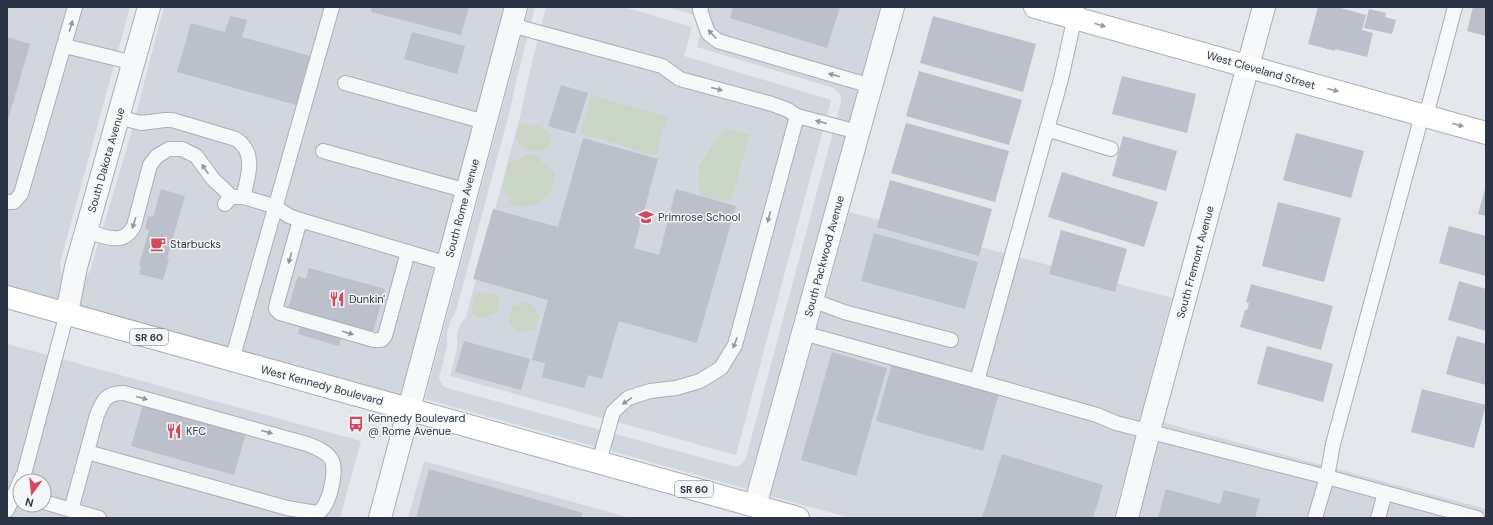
<svg xmlns="http://www.w3.org/2000/svg" width="1493" height="525" viewBox="0 0 1493 525" font-family="'DM Sans',sans-serif">
<style>
.built{fill:#d2d6de;fill-rule:evenodd}
.green{fill:#c9d6c5}
.building{fill:#bbc0ca}
.lines{fill:none;stroke-linecap:round;stroke-linejoin:round}
.service-casing{stroke:#a9aeb7;stroke-width:16}
.minor-casing{stroke:#a9aeb7;stroke-width:24}
.tertiary-casing{stroke:#a9aeb7;stroke-width:24}
.secondary-casing{stroke:#a9aeb7;stroke-width:24}
.primary-casing{stroke:#a3abb8;stroke-width:24}
.service{stroke:#f7f8fa;stroke-width:14}
.minor{stroke:#f7f8fa;stroke-width:22}
.tertiary{stroke:#f7f8fa;stroke-width:22}
.secondary{stroke:#fff;stroke-width:22}
.primary{stroke:#fff;stroke-width:22}
.oneway{fill:#959aa2}
.oneway2{fill:#9196a0}
.labels{text-anchor:middle;stroke-width:3;stroke-linejoin:round;paint-order:stroke}
.shield{fill:#f4f6f9;stroke:#676e7b;stroke-width:1}
.shield-label{font-size:10px;font-weight:bold;fill:#2b3445}
.street-label{font-size:11px;fill:#2b3445;stroke:#f4f6f9}
.poi-label{font-size:11px;fill:#2b3445;stroke:#f4f6f9;text-anchor:start}
</style>
<rect width="100%" height="100%" fill="#e4e7ec"/>
<!-- built -->
<g class="built">
<path d="M7,7H130L60,263L67,312L90,271L129,141L164,7H516L409,409L67,313L7,288Z"/>
<path d="M529,7H535L518,73L509,114L456,311L451,320L447,331V347L439,378L440,381L444,387L736,467L742,464L746,458L841,102V95L834,88L697,47L703,26L695,15L667,7H881L747,489L425,399Z"/>
<path d="M546,7H624L692,27L684,56L831,100L736,455L450,376L457,348V334L461,323L466,317L520,117L529,75Z"/>
<path d="M849,212L1172,298L1114,518H851L770,496Z"/>
<path d="M7,344L361,441L340,518H7ZM20,481H44V505H20Z"/>
<path d="M1154,420L1486,509V518H1128Z"/>
<path d="M424,461L631,518H408Z"/>
</g>
<!-- green -->
<g class="green">
<path d="M591,95L667,117L656,156L580,133Z"/>
<path d="M519,124C534,123 540,126 552,135L548,148C529,154 529,152 515,138Z"/>
<path d="M724,128L750,135L731,200L725,201L701,196L698,183L699,166L708,152L715,139Z"/>
<path d="M527,155H535L555,174C553,198 536,211 512,205L502,188L508,163Z"/>
<path d="M481,292L496,295L500,301L497,312C486,317 483,321 472,314V306L475,295Z"/>
<path d="M525,302L531,304L539,315L536,328L523,333L515,330L509,322L512,307Z"/>
</g>
<!-- building -->
<g class="building">
<path d="M372,7H469L461,35L371,12Z"/>
<path d="M733,7H840L827,48L730,18Z"/>
<path d="M1318,7H1337L1366,15L1362,30L1373,33L1367,57L1335,49V51L1308,44Z"/>
<path d="M1473,7H1486V36L1467,31Z"/>
<path d="M1369,9L1386,13L1385,17L1396,20L1392,34L1364,28Z"/>
<path d="M230,16L247,20L242,37L310,56L296,105L177,72L191,23L225,32Z"/>
<path d="M933,16L1036,44L1023,92L920,63Z"/>
<path d="M412,32L465,46L457,74L404,59Z"/>
<path d="M7,37L30,44L7,123Z"/>
<path d="M919,71L1022,100L1009,145L906,116Z"/>
<path d="M1122,76L1196,94L1187,133L1112,114Z"/>
<path d="M561,85L588,93L575,134L548,126Z"/>
<path d="M906,123L1009,151L995,202L891,173Z"/>
<path d="M1296,133L1364,151L1351,198L1283,180Z"/>
<path d="M1123,136L1177,151L1166,191L1112,176Z"/>
<path d="M583,138L658,159L634,248L659,255L676,189L736,206L697,343L619,321L602,379L588,375L584,388L542,377L545,363L532,360L548,300L473,279L493,209L558,227Z"/>
<path d="M1062,172L1158,202L1144,247L1048,217Z"/>
<path d="M890,180L992,209L979,256L877,227Z"/>
<path d="M1486,186V216L1478,214Z"/>
<path d="M161,189L185,196L167,259L169,260L163,280L139,274L141,266L139,265L149,230L145,229L148,216L153,217Z"/>
<path d="M1278,202L1341,218L1324,282L1262,266Z"/>
<path d="M1449,226L1486,236V276L1439,263Z"/>
<path d="M1061,230L1127,249L1115,292L1049,274Z"/>
<path d="M874,233L978,262L965,309L861,281Z"/>
<path d="M309,268L385,289L373,332L345,324L339,346L298,334L304,312L288,308L298,276L306,279Z"/>
<path d="M1459,281L1486,289V331L1448,320Z"/>
<path d="M1251,284L1333,306L1321,350L1240,327L1245,310H1247L1249,303L1246,302Z"/>
<path d="M1457,336L1486,344V385L1446,374Z"/>
<path d="M464,341L530,359L521,390L455,372Z"/>
<path d="M1267,346L1333,364L1323,402L1257,384Z"/>
<path d="M832,352L887,368L856,476L801,460Z"/>
<path d="M892,364L999,393L983,451L876,421Z"/>
<path d="M1422,389L1486,405L1474,448L1411,432Z"/>
<path d="M143,404L246,433L234,475L131,446Z"/>
<path d="M1002,454L1103,485L1093,518H982Z"/>
<path d="M429,469L583,513L581,518H416Z"/>
<path d="M1166,489L1220,504L1224,490L1260,499L1255,518H1158Z"/>
</g>
<g class="lines">
<defs>
<g id="service">
<path d="M701,7L700,10L708,33L718,41L871,86"/>
<path d="M1077,7L1061,79L977,381L1097,415L1116,423L1327,477L1477,518"/>
<path d="M511,25L662,66L680,79L772,104L788,110L797,116"/>
<path d="M65,46L134,63"/>
<path d="M345,83L485,122"/>
<path d="M1426,116L1455,7"/>
<path d="M118,117L141,123L165,120H172L236,139C257,153 248,177 243,197"/>
<path d="M1047,129L1111,149"/>
<path d="M323,151L467,191"/>
<path d="M7,202H14L21,194L75,7"/>
<path d="M225,204L228,200L232,197H243L274,206L289,216L300,220L448,264"/>
<path d="M300,220L277,303L276,309L280,313L374,340H381L385,336L408,252"/>
<path d="M86,231C104,236 123,247 134,226L150,165L157,156L169,149H182L196,156L213,179L232,197"/>
<path d="M812,300L844,312L951,340"/>
<path d="M803,333L977,381"/>
<path d="M232,360L332,7"/>
<path d="M599,462L613,412L628,398L650,391L676,388L700,381L721,368L735,345L797,116L858,132"/>
<path d="M20,481L24,474L67,313"/>
<path d="M44,502L99,518"/>
<path d="M7,510L20,482"/>
<path d="M71,510L97,415C103,400 106,393 124,393L307,444C315,447 326,451 331,459C338,469 329,509 317,513L287,508L87,452"/>
<path d="M1315,518L1327,477L1333,444L1422,115"/>
<path d="M1378,518L1385,493"/>
</g>
<g id="minor">
<path d="M67,313L76,267L149,7"/>
<path d="M409,409L516,7"/>
<path d="M755,506L893,7"/>
<path d="M1127,518L1149,431L1264,7"/>
</g>
<path id="tertiary" d="M380,518L409,409"/>
<path id="secondary" d="M1035,7L1486,133"/>
<path id="primary" d="M7,297L798,518"/>
</defs>
<!-- service casing -->
<use href="#service" class="service-casing"/>
<!-- minor casing -->
<use href="#minor" class="minor-casing"/>
<!-- tertiary casing -->
<use href="#tertiary" class="tertiary-casing"/>
<!-- secondary casing -->
<use href="#secondary" class="secondary-casing"/>
<!-- primary casing -->
<use href="#primary" class="primary-casing"/>
<!-- service -->
<use href="#service" class="service"/>
<!-- minor -->
<use href="#minor" class="minor"/>
<!-- tertiary -->
<use href="#tertiary" class="tertiary"/>
<!-- secondary -->
<use href="#secondary" class="secondary"/>
<!-- primary -->
<use href="#primary" class="primary"/>
</g>
<!-- one-way arrows -->
<defs><path id="oneway-solid" d="M-6-.8H1V-3.2L6.5 0L1 3.2V.8H-6Z"/></defs>
<g class="oneway">
<use href="#oneway-solid" transform="translate(1100 25) rotate(16)"/>
<use href="#oneway-solid" transform="translate(1333 90) rotate(15)"/>
<use href="#oneway-solid" transform="translate(1458 125) rotate(16)"/>
</g>
<g class="oneway2">
<use href="#oneway-solid" transform="translate(71 26) rotate(-74)"/>
<use href="#oneway-solid" transform="translate(712 34) rotate(-133)"/>
<use href="#oneway-solid" transform="translate(834 75) rotate(-164)"/>
<use href="#oneway-solid" transform="translate(717 89) rotate(15)"/>
<use href="#oneway-solid" transform="translate(821 122) rotate(-165)"/>
<use href="#oneway-solid" transform="translate(205 169) rotate(-125)"/>
<use href="#oneway-solid" transform="translate(769 217) rotate(105)"/>
<use href="#oneway-solid" transform="translate(134 223) rotate(108)"/>
<use href="#oneway-solid" transform="translate(290 258) rotate(105)"/>
<use href="#oneway-solid" transform="translate(348 333) rotate(16)"/>
<use href="#oneway-solid" transform="translate(735 343) rotate(110)"/>
<use href="#oneway-solid" transform="translate(142 398) rotate(15)"/>
<use href="#oneway-solid" transform="translate(627 401) rotate(146)"/>
<use href="#oneway-solid" transform="translate(267 432) rotate(15)"/>
</g>
<!-- icons -->
<defs>
<symbol id="school-bare" viewBox="-9 -9 18 18"><path d="M0-5L7-2L0 1L-7-2ZM-4 1L0 2.5L4 1V4Q0 6-4 4Z" fill="#d1495b" stroke="#f4f6f9" stroke-width="2.5" paint-order="stroke"/></symbol>
<symbol id="cafe-bare" viewBox="-9 -9 18 18"><path d="M-5.5-4.5H6V0H3Q3 3.5 0 3.5H-2.5Q-5.5 3.5-5.5 0ZM3-3.2v2h1.7v-2ZM-6 4.5H4V6H-6Z" fill="#d1495b" stroke="#f4f6f9" stroke-width="2.5" paint-order="stroke"/></symbol>
<symbol id="restaurant-bare" viewBox="-9 -9 18 18"><path d="M-5-6h1v4h1v-4h1v4h1v-4h1v5L-1.5 .5V6h-2V.5L-5-1ZM5-6V6H3V1.5H1.5Q1.5-4 5-6Z" fill="#d1495b" stroke="#f4f6f9" stroke-width="2.5" paint-order="stroke"/></symbol>
<symbol id="bus-bare" viewBox="-9 -9 18 18"><path d="M-5-6H5V4H4V6H2V4H-2V6H-4V4H-5ZM-3.5-4V0h7V-4ZM-3.5 1.2v1.5H-2V1.2ZM2 1.2v1.5H3.5V1.2Z" fill="#d1495b" stroke="#f4f6f9" stroke-width="2.5" paint-order="stroke"/></symbol>
</defs>
<g fill-rule="evenodd">
<use href="#school-bare" x="635" y="206" width="22" height="22"/>
<use href="#cafe-bare" x="147" y="233" width="22" height="22"/>
<use href="#restaurant-bare" x="326" y="288" width="22" height="22"/>
<use href="#bus-bare" x="345" y="413" width="22" height="22"/>
<use href="#restaurant-bare" x="163" y="420" width="22" height="22"/>
</g>
<g class="labels">
<!-- shield labels -->
<g class="shield">
<rect x="130" y="329" width="38" height="16" rx="3"/>
<rect x="675" y="481" width="38" height="16" rx="3"/>
</g>
<g class="shield-label">
<text x="149" y="341">SR 60</text>
<text x="694" y="493">SR 60</text>
</g>
<!-- street labels -->
<g class="street-label">
<text transform="translate(1261 70) rotate(16)" y="4">West Cleveland Street</text>
<text transform="translate(106 160) rotate(-74)" y="4">South Dakota Avenue</text>
<text transform="translate(462 208) rotate(-75)" y="4">South Rome Avenue</text>
<text transform="translate(824 256) rotate(-75)" y="4">South Packwood Avenue</text>
<text transform="translate(1195 262) rotate(-75)" y="4">South Fremont Avenue</text>
<text transform="translate(322 385) rotate(15)" y="4">West Kennedy Boulevard</text>
</g>
<!-- poi labels -->
<g class="poi-label">
<text x="658" y="221">Primrose School</text>
<text x="170" y="248">Starbucks</text>
<text x="349" y="303">Dunkin'</text>
<text x="368" y="422">Kennedy Boulevard<tspan x="368" dy="13">@ Rome Avenue</tspan></text>
<text x="186" y="435">KFC</text>
</g>
</g>
<!-- border -->
<rect width="1493" height="525" fill="none" stroke="#2b3445" stroke-width="16"/>
<!-- north arrow -->
<g transform="translate(32 493) rotate(195)"><circle r="19" fill="#f4f6f9" stroke="#a4a8b1"/>
<path d="M0-3L7 15L0 10L-7 15Z" fill="#d1495b"/>
<text y="-6" font-size="11" font-weight="bold" text-anchor="middle" fill="#2b3445">N</text>
</g>
</svg>
